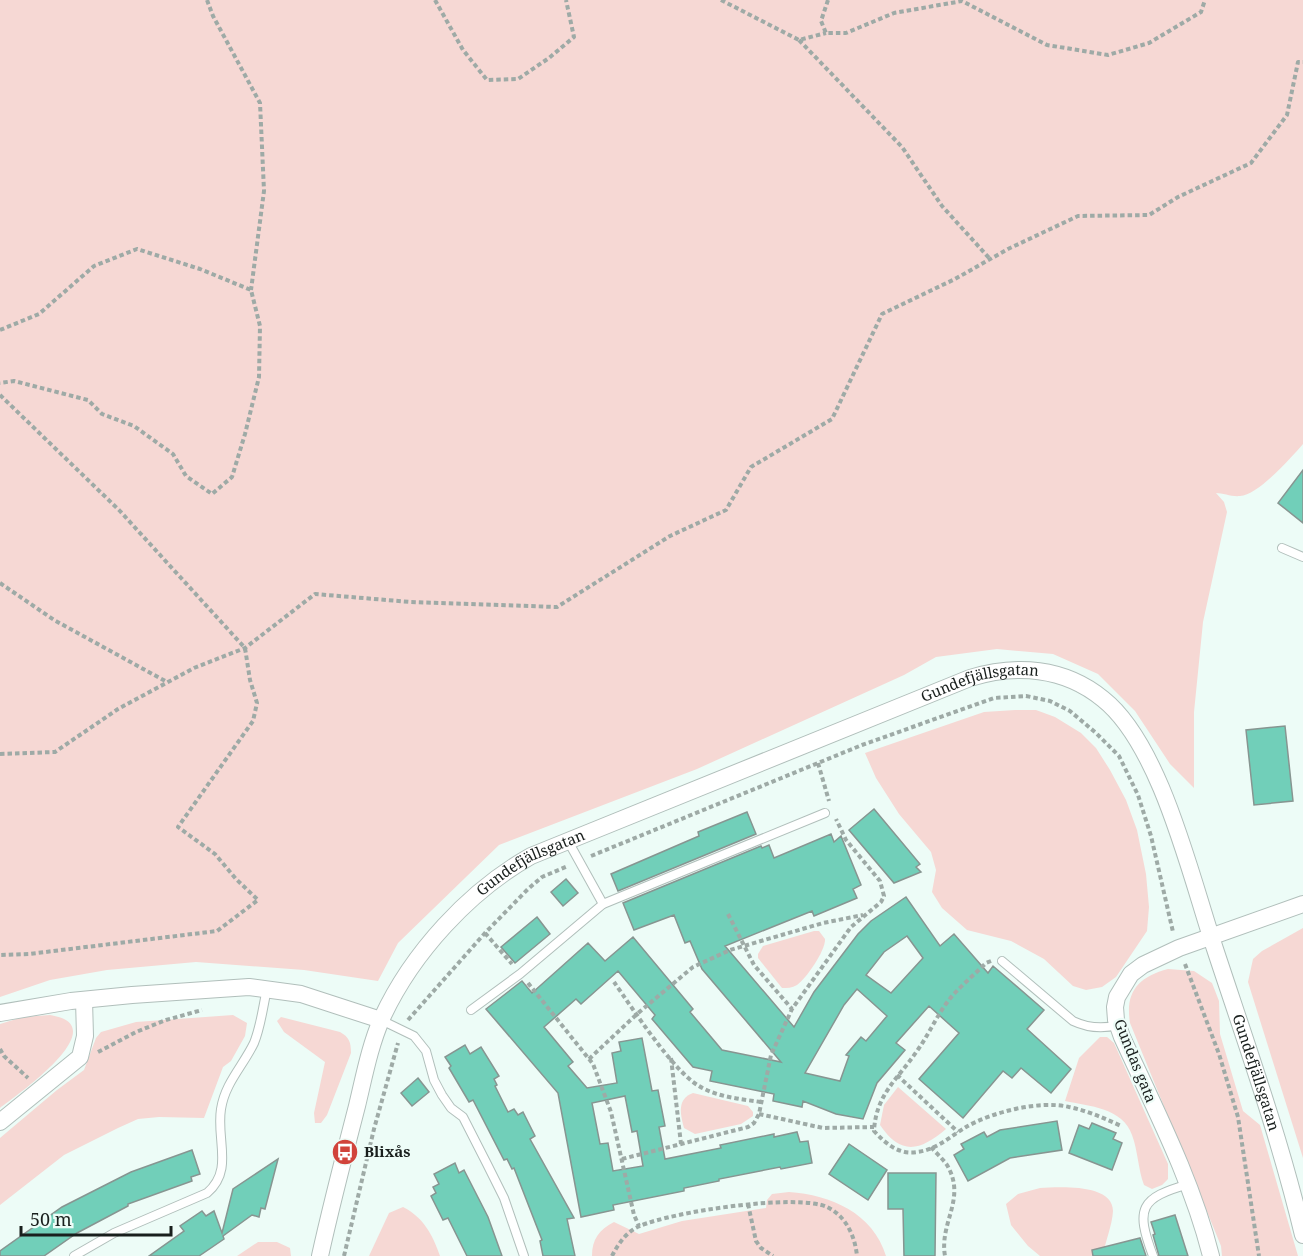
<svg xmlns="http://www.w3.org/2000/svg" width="1303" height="1256" viewBox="0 0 1303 1256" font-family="'Noto Serif',serif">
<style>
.green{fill:#f6d8d4}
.building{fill:#71cfb9;stroke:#879591;stroke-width:1.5;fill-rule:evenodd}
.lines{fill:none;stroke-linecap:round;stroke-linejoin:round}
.lane-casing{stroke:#b1bfbb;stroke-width:10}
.street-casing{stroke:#b1bfbb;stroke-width:18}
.path{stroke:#9eaaa6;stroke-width:4;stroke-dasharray:4.5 3;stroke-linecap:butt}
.lane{stroke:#fff;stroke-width:8}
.street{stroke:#fff;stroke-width:16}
.labels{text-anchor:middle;stroke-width:4.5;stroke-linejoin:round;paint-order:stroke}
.street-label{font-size:15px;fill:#191f1d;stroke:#edfcf7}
.poi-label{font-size:15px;font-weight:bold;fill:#191f1d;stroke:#edfcf7;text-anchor:start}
</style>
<rect width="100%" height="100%" fill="#edfcf7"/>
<!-- green -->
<g class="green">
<path d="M0,0H1303V444C1291,458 1258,495 1240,496C1232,497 1223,493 1216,493L1224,502L1227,512L1203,622L1194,712V788L1170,764L1135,711L1098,674L1053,654L997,649L936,657L904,675L697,769L499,845L398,943L378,981L304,970L196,962L107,970L50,980L0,997Z"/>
<path d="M1015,710H1036L1055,717L1081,733L1096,748L1110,770L1126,800L1137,830L1146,874L1149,907L1147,931L1116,977L1102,987L1086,990L1073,986L1044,959L1011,941L967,930L942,908L932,892L936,870L931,852L899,814L876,778L865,753L984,712Z"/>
<path d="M1303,928V1158L1248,982L1253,959L1262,951Z"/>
<path d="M814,931H819L825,939C826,950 806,979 797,985C792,988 787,988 782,988L758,958V954L763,946Z"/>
<path d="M1168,969L1194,971L1212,983L1219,1001L1220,1034L1243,1111L1260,1125L1298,1256H1222L1221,1246L1130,1023C1125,992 1138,977 1168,969Z"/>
<path d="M50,1015C54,1016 60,1017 64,1019C101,1037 13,1098 0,1108V1024L23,1017Z"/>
<path d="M233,1015L247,1023L245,1036L231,1061L223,1067L204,1118L159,1117L138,1119L118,1128L64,1155L0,1205V1138L57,1090L84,1070L96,1038L101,1032L136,1022Z"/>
<path d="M281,1017L340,1032C349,1037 351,1042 351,1053L327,1115L321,1123H315L314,1113L325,1062L284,1032L277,1021Z"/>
<path d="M1100,1037H1107L1114,1043L1168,1164V1179L1162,1185L1152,1189L1144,1185C1138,1169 1138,1151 1132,1135C1123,1108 1089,1106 1065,1101L1079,1058Z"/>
<path d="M898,1087L946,1129C920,1151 901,1156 880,1125L884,1105Z"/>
<path d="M693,1093L748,1106L753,1112V1116L741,1124L695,1134L684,1128C680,1113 677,1099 693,1093Z"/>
<path d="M1040,1188C1058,1187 1113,1183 1113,1211C1112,1227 1105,1241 1103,1256H1040L1028,1246L1011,1225L1006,1204L1018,1194Z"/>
<path d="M789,1192C831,1195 873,1213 886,1256H592C592,1239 599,1230 614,1222L639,1234L682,1221L766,1208L767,1200L772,1194Z"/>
<path d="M403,1207C424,1218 432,1234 440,1256H369L389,1213Z"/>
<path d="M258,1242H277L290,1248L291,1256H237Z"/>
</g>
<!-- building -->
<g class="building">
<path d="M1303,470V523L1278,503Z"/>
<path d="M1285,726L1293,801L1254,805L1246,730Z"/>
<path d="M874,809L920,864L916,867L921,872L894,883L849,830Z"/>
<path d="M747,812L756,834L618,891L611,874L699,836L698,832Z"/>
<path d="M831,834L834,842L841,836L861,885L853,889L857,898L814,916L812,911L725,946L794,1027L814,992L858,934L871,921L906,897L940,946L954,934L988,973L993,966L1044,1010L1027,1029L1071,1069L1051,1093L1021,1068L1012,1078L1003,1071L963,1118L919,1079L959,1033L929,1006L896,1043L905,1050L877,1083L863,1119L836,1114L803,1101L802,1107L773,1101L774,1094L710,1081L712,1071L693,1067L652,1019L655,1015L618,971L581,1004L576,999L544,1027L573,1062L568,1066L587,1088L617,1083L612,1053L621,1051L619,1042L642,1038L652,1091L658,1090L665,1126L659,1127L665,1159L721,1148L720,1145L774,1134V1137L797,1132L800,1142L808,1141L812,1163L781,1169L780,1167L719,1179V1181L684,1188V1191L613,1205L614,1210L581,1217L558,1093L486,1009L522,981L532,993L588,943L605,961L633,937L693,1009L690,1012L722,1050L781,1062L702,969L690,941L685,943L674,915L634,930L623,903L761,846L762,848L769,845L774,858ZM907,936L923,958L891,993L866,975L884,952ZM857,989L887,1016L866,1041L861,1037L846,1055L849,1056L840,1081L805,1073L844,1005ZM625,1096L632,1132L637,1131L643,1166L613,1171L608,1143L600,1144L592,1103Z"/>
<path d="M566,879L578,893L563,906L551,892Z"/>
<path d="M537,917L550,934L515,963L501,947Z"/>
<path d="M465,1045L470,1054L481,1047L499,1076L494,1079L497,1085L495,1086L508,1112L514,1109L518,1115L523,1112L535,1136L530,1139L574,1218L567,1219L575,1256H543L540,1241L542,1240L514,1168L512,1169L507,1159L504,1160L473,1100L469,1102L449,1068L451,1066L445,1057Z"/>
<path d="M418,1078L429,1092L412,1106L401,1093Z"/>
<path d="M1057,1121L1062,1150L1010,1158L968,1181L954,1155L964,1149L961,1144L984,1132L987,1137L1000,1130Z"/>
<path d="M1092,1123L1116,1133L1113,1139L1122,1143L1112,1170L1069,1153L1079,1125L1089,1129Z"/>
<path d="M849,1144L887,1170L868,1200L829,1174Z"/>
<path d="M192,1150L200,1174L191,1177L192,1181L128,1204V1206L77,1233L44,1256H0V1251L62,1207L131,1172Z"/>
<path d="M278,1159L265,1209L261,1208L259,1217L252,1215L223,1236L224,1239L199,1256H149L184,1231L180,1226L202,1211L206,1216L214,1211L222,1233L233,1189Z"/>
<path d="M455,1163L459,1173L464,1170L488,1217L502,1256H467L448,1218L443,1220L431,1196L436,1193L433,1187L439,1184L434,1174Z"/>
<path d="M888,1173H936L935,1256H904L903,1209H888Z"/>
<path d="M1175,1215L1188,1256H1159L1153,1235L1155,1234L1151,1222Z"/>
<path d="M1140,1238L1146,1256H1093L1092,1250Z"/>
</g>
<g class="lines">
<defs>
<g id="lane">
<path d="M1282,548L1303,557"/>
<path d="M568,841L603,904"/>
<path d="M1002,961L1073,1021C1088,1028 1103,1029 1118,1025"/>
<path d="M471,1010L520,974L603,904L825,813"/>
<path d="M381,1020L414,1036L426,1051L434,1080L442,1095L451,1108L463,1117L487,1164L504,1198L524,1256"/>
<path d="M74,1256L114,1233L207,1193C234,1170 216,1140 221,1109C225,1083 243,1066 254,1043C261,1026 263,1006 267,989"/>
<path d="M1153,1256C1135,1208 1140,1198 1189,1184"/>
</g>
<g id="street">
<path d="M0,1013L71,1001L132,995L249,987L301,994L381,1020"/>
<path d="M0,1122L80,1057L85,1036L84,1000"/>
<path id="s1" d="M320,1256C331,1206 344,1156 357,1106C364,1077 370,1045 382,1018C412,953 469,891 531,856L970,678C1016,664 1064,667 1103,699C1161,745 1191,878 1215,949C1246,1043 1280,1138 1303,1235"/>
<path d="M1211,1256C1192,1180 1155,1109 1122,1037L1116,1020L1115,1007L1117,997L1131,974L1143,965L1179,948L1303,904"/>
</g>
</defs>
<!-- lane casing -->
<use href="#lane" class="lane-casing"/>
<!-- street casing -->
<use href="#street" class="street-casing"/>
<!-- path -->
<g class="path">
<path d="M207,0L213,16L260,103L264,191L251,290"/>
<path d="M435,0L463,50L487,80L518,79L549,58L574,37L566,0"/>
<path d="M721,0L799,40L826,33"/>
<path d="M828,0L821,21L826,33H846L894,13L962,1L1047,45L1108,55L1149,43L1201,12L1205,0"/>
<path d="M799,40L902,147L942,206L990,259"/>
<path d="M0,330L39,314L94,266L137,249L200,269L251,290L260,326L259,377L245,434L232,477L212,494L186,476L173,454L134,426L102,414L88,400L14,381L0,383"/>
<path d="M0,395L119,510L245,648L250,680L257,703L253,721L178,827L215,854L236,879L258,900L217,931L29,954L0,955"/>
<path d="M0,583L54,620L167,682"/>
<path d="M0,754L55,752L118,709L194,668L245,648L315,594L411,602L557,607L670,536L726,510L751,467L832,419L882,314L955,279L1008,249L1078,216L1149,215L1178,197L1251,163L1287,115L1298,62H1303"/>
<path d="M818,763L829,801"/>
<path d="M591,856L862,745L994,698L1026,696L1050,701L1070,711L1096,733L1119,756L1138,795L1151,836L1173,932"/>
<path d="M728,914L754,965L792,1009"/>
<path d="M485,933L512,964"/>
<path d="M991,961L986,963C975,974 963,984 953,995C938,1012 930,1033 917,1051C898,1079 876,1094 874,1131C886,1144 899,1155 917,1152C936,1150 951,1136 966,1127C992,1112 1040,1100 1069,1107C1088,1111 1104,1118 1121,1126"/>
<path d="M1185,964L1219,1054L1238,1117L1259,1256"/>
<path d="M614,982C633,1009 673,1071 699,1086C717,1097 740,1099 761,1102"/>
<path d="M528,983L593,1064L611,1112L634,1215L639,1226"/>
<path d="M408,1020L485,933L528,889L542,877L568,866"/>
<path d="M0,1049L4,1056L28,1078"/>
<path d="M98,1052L136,1032L166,1020L202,1010"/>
<path d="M671,1058L681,1144"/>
<path d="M589,1059L637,1014L693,967L730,950L823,923L863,915"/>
<path d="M897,1075L958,1132"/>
<path d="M759,1114L823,1128L874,1127"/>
<path d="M931,1147C936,1153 943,1159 947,1165C967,1199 939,1222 945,1256"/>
<path d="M622,1159L748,1127L754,1123L759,1114L771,1055L792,1009L851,927L881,902L884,896L880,881L846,840L836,819"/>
<path d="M748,1204L756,1241L761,1248L773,1256"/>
<path d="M344,1256L374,1129L398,1043"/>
<path d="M612,1256C618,1244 627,1231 640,1226C671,1212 797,1193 827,1207C846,1216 855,1236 857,1256"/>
</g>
<!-- lane -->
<use href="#lane" class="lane"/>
<!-- street -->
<use href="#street" class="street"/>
</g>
<!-- icons -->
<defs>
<symbol id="bus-disc" viewBox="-11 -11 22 22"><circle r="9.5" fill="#d1433b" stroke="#edfcf7"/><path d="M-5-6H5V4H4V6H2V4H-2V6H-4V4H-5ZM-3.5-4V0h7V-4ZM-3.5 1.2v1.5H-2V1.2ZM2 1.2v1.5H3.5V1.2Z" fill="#fff"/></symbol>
</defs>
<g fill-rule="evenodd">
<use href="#bus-disc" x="330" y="1137" width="30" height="30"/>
</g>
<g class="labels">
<!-- street labels -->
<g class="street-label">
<text dy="5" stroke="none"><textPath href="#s1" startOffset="952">Gundefjällsgatan</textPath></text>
<text dy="5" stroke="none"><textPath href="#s1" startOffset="466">Gundefjällsgatan</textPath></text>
<text transform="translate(1135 1061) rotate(68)" y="5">Gundas gata</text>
<text dy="5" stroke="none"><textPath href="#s1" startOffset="1491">Gundefjällsgatan</textPath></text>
</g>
<!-- poi labels -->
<g class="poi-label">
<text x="364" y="1157">Blixås</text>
</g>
</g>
<!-- scale -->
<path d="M21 1226v9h150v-9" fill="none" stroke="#191f1d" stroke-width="3"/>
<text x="30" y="1226" font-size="18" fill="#191f1d" stroke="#edfcf7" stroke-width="4.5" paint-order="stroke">50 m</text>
</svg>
